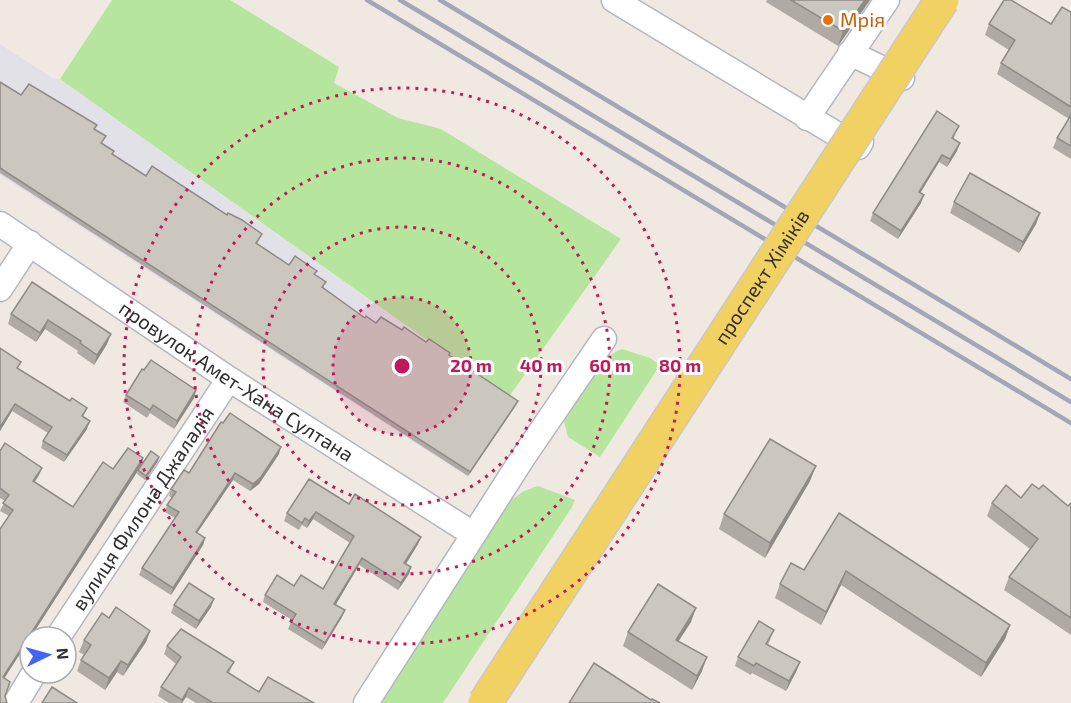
<svg xmlns="http://www.w3.org/2000/svg" width="1071" height="703" viewBox="0 0 1071 703" font-family="'Exo 2',sans-serif">
<style>
.industrial{fill:#e3e1e8}
.grass{fill:#b6e59e}
.lines{fill:none;stroke-linecap:round;stroke-linejoin:round}
.minor-casing{stroke:#b4b7c1;stroke-width:27}
.minor{stroke:#fff;stroke-width:24}
.rail{stroke:#a3a6b8;stroke-width:4.5}
.primary-bridge-casing{stroke:#c9c9c9;stroke-width:36;stroke-linecap:butt}
.primary-bridge{stroke:#f2d163;stroke-width:33}
.wall{fill:#afaba4}
.shaded-wall{fill:#8e8b86}
.building{fill:#cbc7bf;stroke:#8e8b86;stroke-width:1.5}
.ring{fill:none;stroke:#c2185b;stroke-width:3;stroke-dasharray:3 6}
.food-dot{fill:#e8710a;stroke:#fff;stroke-width:2}
.labels{text-anchor:middle;stroke-width:6;stroke-linejoin:round;paint-order:stroke}
.food-label{font-size:20px;fill:#c56008;stroke:#fff;text-anchor:start}
.street-label{font-size:20px;fill:#2e2e2e;stroke:#fff}
.centre{fill:#c2185b;stroke:#fff;stroke-width:3}
.ring-label{font-size:18px;text-anchor:middle;font-weight:bold;fill:#c2185b;stroke:#fff;stroke-width:6;stroke-linejoin:round;paint-order:stroke}
</style>
<rect width="100%" height="100%" fill="#efe9e1"/>
<!-- industrial -->
<path class="industrial" d="M0,44L52,78L60,79L517,405L468,477L0,175Z"/>
<!-- grass -->
<g class="grass">
<path d="M112,0H230L339,67L334,83L398,118L441,129L621,239L508,398L60,79Z"/>
<path d="M622,349L650,358L660,365L600,457L568,437L564,421C578,398 596,358 622,349Z"/>
<path d="M538,486L575,500L572,507L443,703H380L510,501L524,491Z"/>
</g>
<g class="lines">
<defs>
<g id="minor">
<path d="M614,0L858,147L861,142"/>
<path d="M850,53L902,78"/>
<path d="M807,118L887,0"/>
<path id="s1" d="M0,224L229,379L473,534"/>
<path d="M0,289L30,243"/>
<path id="s2" d="M58,637L229,379"/>
<path d="M16,703L34,673"/>
<path d="M366,703L522,459L604,339"/>
</g>
</defs>
<!-- minor casing -->
<use href="#minor" class="minor-casing"/>
<!-- minor -->
<use href="#minor" class="minor"/>
<!-- rail -->
<g class="rail">
<path d="M367,0L1071,423"/>
<path d="M400,0L1071,402"/>
<path d="M440,0L1071,379"/>
</g>
<defs>
<g id="primary-bridge">
<path id="s3" d="M485,703L942,0"/>
</g>
</defs>
<!-- primary-bridge casing -->
<use href="#primary-bridge" class="primary-bridge-casing"/>
<!-- primary-bridge -->
<use href="#primary-bridge" class="primary-bridge"/>
</g>
<!-- wall -->
<g class="wall">
<path d="M767,0H870L838,46L766,2Z"/>
<path d="M1071,12V159L1053,148L1057,138L1069,119L997,74L1001,63L1009,50L985,35L989,24H1051Z"/>
<path d="M0,82L21,95L95,129L104,140L102,143L112,154L146,176L227,215L262,234L257,244L289,265L315,275L324,286L323,288L365,318L376,323L402,330L426,342L449,355L516,405L468,476L0,173Z"/>
<path d="M956,134L953,139L957,151L947,167L939,162L920,193L921,203L898,239L870,221L873,213Z"/>
<path d="M954,202L1040,213L1036,224L1019,253L950,213Z"/>
<path d="M32,282L107,344L94,365L77,353L78,351L45,329L36,342L8,324L11,314Z"/>
<path d="M0,348L18,369L70,401L87,408L83,417L87,429L64,462L41,448L43,441L48,433L12,411L0,431Z"/>
<path d="M144,370L196,390L194,398L174,429L150,413L147,418L123,402L126,395Z"/>
<path d="M0,451L39,475L35,482L73,507L113,469L141,466L4,678L0,703L9,516L0,511L5,501L0,498Z"/>
<path d="M279,454L259,484L250,491L233,480L197,533L205,538L203,545L171,595L139,575L142,568L175,518L165,512L167,505L172,498L169,496L171,489L189,473Z"/>
<path d="M158,461L145,480L137,474L138,470Z"/>
<path d="M810,481L765,558L719,529L724,514Z"/>
<path d="M1039,489L1068,506L1071,503V635L1004,590L1009,577L1030,549L987,516L992,503L1021,498Z"/>
<path d="M349,504L421,537L418,544L406,564L411,567L409,574L398,590L359,565L336,604L342,617L322,650L288,629L292,620L263,602L265,595L294,586L323,589L350,543L313,519L307,528L302,525L299,530L284,521L287,513Z"/>
<path d="M839,513L1010,625L1005,639L981,677L841,585L821,625L775,598L780,584L804,570Z"/>
<path d="M174,605L211,607L196,629L171,613Z"/>
<path d="M109,618L150,631L146,642L123,676L117,672L105,690L77,671L81,660L84,655L79,652L84,640Z"/>
<path d="M691,622L678,641L702,671L692,690L623,646L628,632Z"/>
<path d="M774,630L768,645L800,662L796,672L786,691L752,673L751,675L735,666L738,657Z"/>
<path d="M167,646L234,662L229,673L259,692L314,703H196L186,697L182,703H169L158,696L161,687L176,664L164,654Z"/>
</g>
<!-- shaded-wall -->
<g class="shaded-wall">
<path d="M865,0H870L838,46L843,31Z"/>
<path d="M960,143L957,151L947,167L950,159Z"/>
<path d="M942,155L939,162L916,200L919,192Z"/>
<path d="M924,195L921,203L898,239L901,231Z"/>
<path d="M1040,213L1036,224L1019,253L1023,242Z"/>
<path d="M48,320L45,329L36,342L40,333Z"/>
<path d="M111,334L107,344L94,365L97,355Z"/>
<path d="M196,390L194,398L174,429L177,421Z"/>
<path d="M518,401L516,405L468,476L470,472Z"/>
<path d="M15,404L12,411L0,431V427Z"/>
<path d="M90,421L87,429L64,462L67,455Z"/>
<path d="M281,447L279,454L259,484L250,491L253,484Z"/>
<path d="M159,457L158,461L145,480L146,476Z"/>
<path d="M143,458L141,466L0,685L3,677Z"/>
<path d="M816,466L810,481L765,558L770,543Z"/>
<path d="M42,468L39,475L30,488L33,481Z"/>
<path d="M235,473L233,480L193,539L196,532Z"/>
<path d="M316,512L313,519L307,528L309,521Z"/>
<path d="M421,537L418,544L402,570L404,563Z"/>
<path d="M205,538L203,545L171,595L173,588Z"/>
<path d="M362,558L359,565L332,611L334,604Z"/>
<path d="M411,567L409,574L398,590L401,583Z"/>
<path d="M846,571L841,585L821,625L826,612Z"/>
<path d="M214,599L211,607L196,629L199,621Z"/>
<path d="M696,608L691,622L671,653L676,640Z"/>
<path d="M345,610L342,617L322,650L325,643Z"/>
<path d="M1010,625L1005,639L981,677L986,663Z"/>
<path d="M150,631L146,642L123,676L128,665Z"/>
<path d="M707,657L702,671L692,690L697,676Z"/>
<path d="M121,661L117,672L105,690L109,678Z"/>
<path d="M800,662L796,672L786,691L789,681Z"/>
<path d="M189,688L186,697L182,703H181Z"/>
</g>
<!-- building -->
<g class="building">
<path d="M791,0H865L843,31Z"/>
<path d="M1004,0H1011L1051,24L1062,7L1071,12V107L1001,63L1015,40L989,24Z"/>
<path d="M0,82L21,95L29,84L97,125L94,129L106,136L101,143L114,151L112,154L146,176L152,166L227,215L228,213L242,220L262,234L256,243L289,265L295,256L317,271L314,274L326,282L322,287L365,318L366,316L376,323L381,317L402,330L404,327L426,342L429,339L450,353L449,355L518,401L470,472L0,168Z"/>
<path d="M937,111L959,126L952,138L960,143L950,159L942,155L919,192L924,195L901,231L873,213Z"/>
<path d="M1071,115V146L1057,138Z"/>
<path d="M970,173L1040,213L1023,242L954,202Z"/>
<path d="M32,282L111,334L97,355L80,343L81,341L48,320L40,333L11,314Z"/>
<path d="M0,348L21,362L17,368L70,401L72,398L87,408L82,416L90,421L67,455L43,441L52,427L15,404L0,427Z"/>
<path d="M151,360L196,390L177,421L153,405L150,410L126,395L142,369L144,370Z"/>
<path d="M230,413L281,447L261,477L253,484L235,473L196,532L205,538L173,588L142,568L179,512L167,505L176,492L171,489L184,470L189,473L221,422L223,423Z"/>
<path d="M770,439L816,466L770,543L724,514Z"/>
<path d="M5,443L42,468L33,481L73,507L103,462L113,469L128,448L143,458L3,677L10,682L5,696L7,703H0V529L13,510L3,503L9,495L0,488V451Z"/>
<path d="M151,451L159,457L146,476L138,470Z"/>
<path d="M309,479L349,504L355,494L421,537L404,563L411,567L401,583L362,558L334,604L345,610L325,643L291,622L296,614L265,595L277,575L294,586L301,575L323,589L354,536L316,512L309,521L305,518L302,523L287,513Z"/>
<path d="M1032,484L1039,489L1043,485L1068,506L1071,503V618L1009,577L1038,539L992,503L1006,485L1021,498Z"/>
<path d="M839,513L1010,625L986,663L846,571L826,612L780,584L791,563L804,570Z"/>
<path d="M189,583L214,599L199,621L174,605Z"/>
<path d="M658,584L696,608L676,640L707,657L697,676L628,632Z"/>
<path d="M116,607L150,631L128,665L121,661L109,678L81,660L91,645L84,640L102,613L109,618Z"/>
<path d="M759,621L774,630L766,644L800,662L789,681L756,663L754,666L738,657Z"/>
<path d="M181,629L234,662L227,672L259,692L268,677L314,703H213L189,688L182,700L161,687L181,657L167,646Z"/>
<path d="M594,663L651,700L652,699L660,703H569Z"/>
<path d="M52,687L77,703H42Z"/>
</g>
<!-- distance rings -->
<circle cx="402" cy="366" r="69" fill="#c2185b" fill-opacity=".12"/>
<g class="ring">
<circle cx="402" cy="366" r="69"/>
<circle cx="402" cy="366" r="139"/>
<circle cx="402" cy="366" r="208"/>
<circle cx="402" cy="366" r="278"/>
</g>
<!-- markers -->
<circle class="food-dot" cx="828" cy="20" r="6"/>
<g class="labels">
<!-- food labels -->
<g class="food-label">
<text x="840" y="27">Мрія</text>
</g>
<!-- street labels -->
<g class="street-label">
<text dy="7" stroke="none"><textPath href="#s3" startOffset="508">проспект Хіміків</textPath></text>
<text dy="7" stroke="none"><textPath href="#s1" startOffset="284">провулок Амет-Хана Султана</textPath></text>
<text dy="7" stroke="none"><textPath href="#s2" startOffset="154">вулиця Филона Джалалія</textPath></text>
</g>
</g>
<circle cx="402" cy="366" r="9" class="centre"/>
<g class="ring-label">
<text x="471" y="372">20 m</text>
<text x="541" y="372">40 m</text>
<text x="610" y="372">60 m</text>
<text x="680" y="372">80 m</text>
</g>
<!-- north arrow -->
<g transform="translate(48 655) rotate(85)"><circle r="28" fill="#ffffff" stroke="#ababab" stroke-width="1.5"/>
<path d="M0-4.5L10 22L0 15L-10 22Z" fill="#4264fb"/>
<text y="-9" font-size="16" font-weight="bold" text-anchor="middle" fill="#2e2e2e">N</text>
</g>
</svg>
